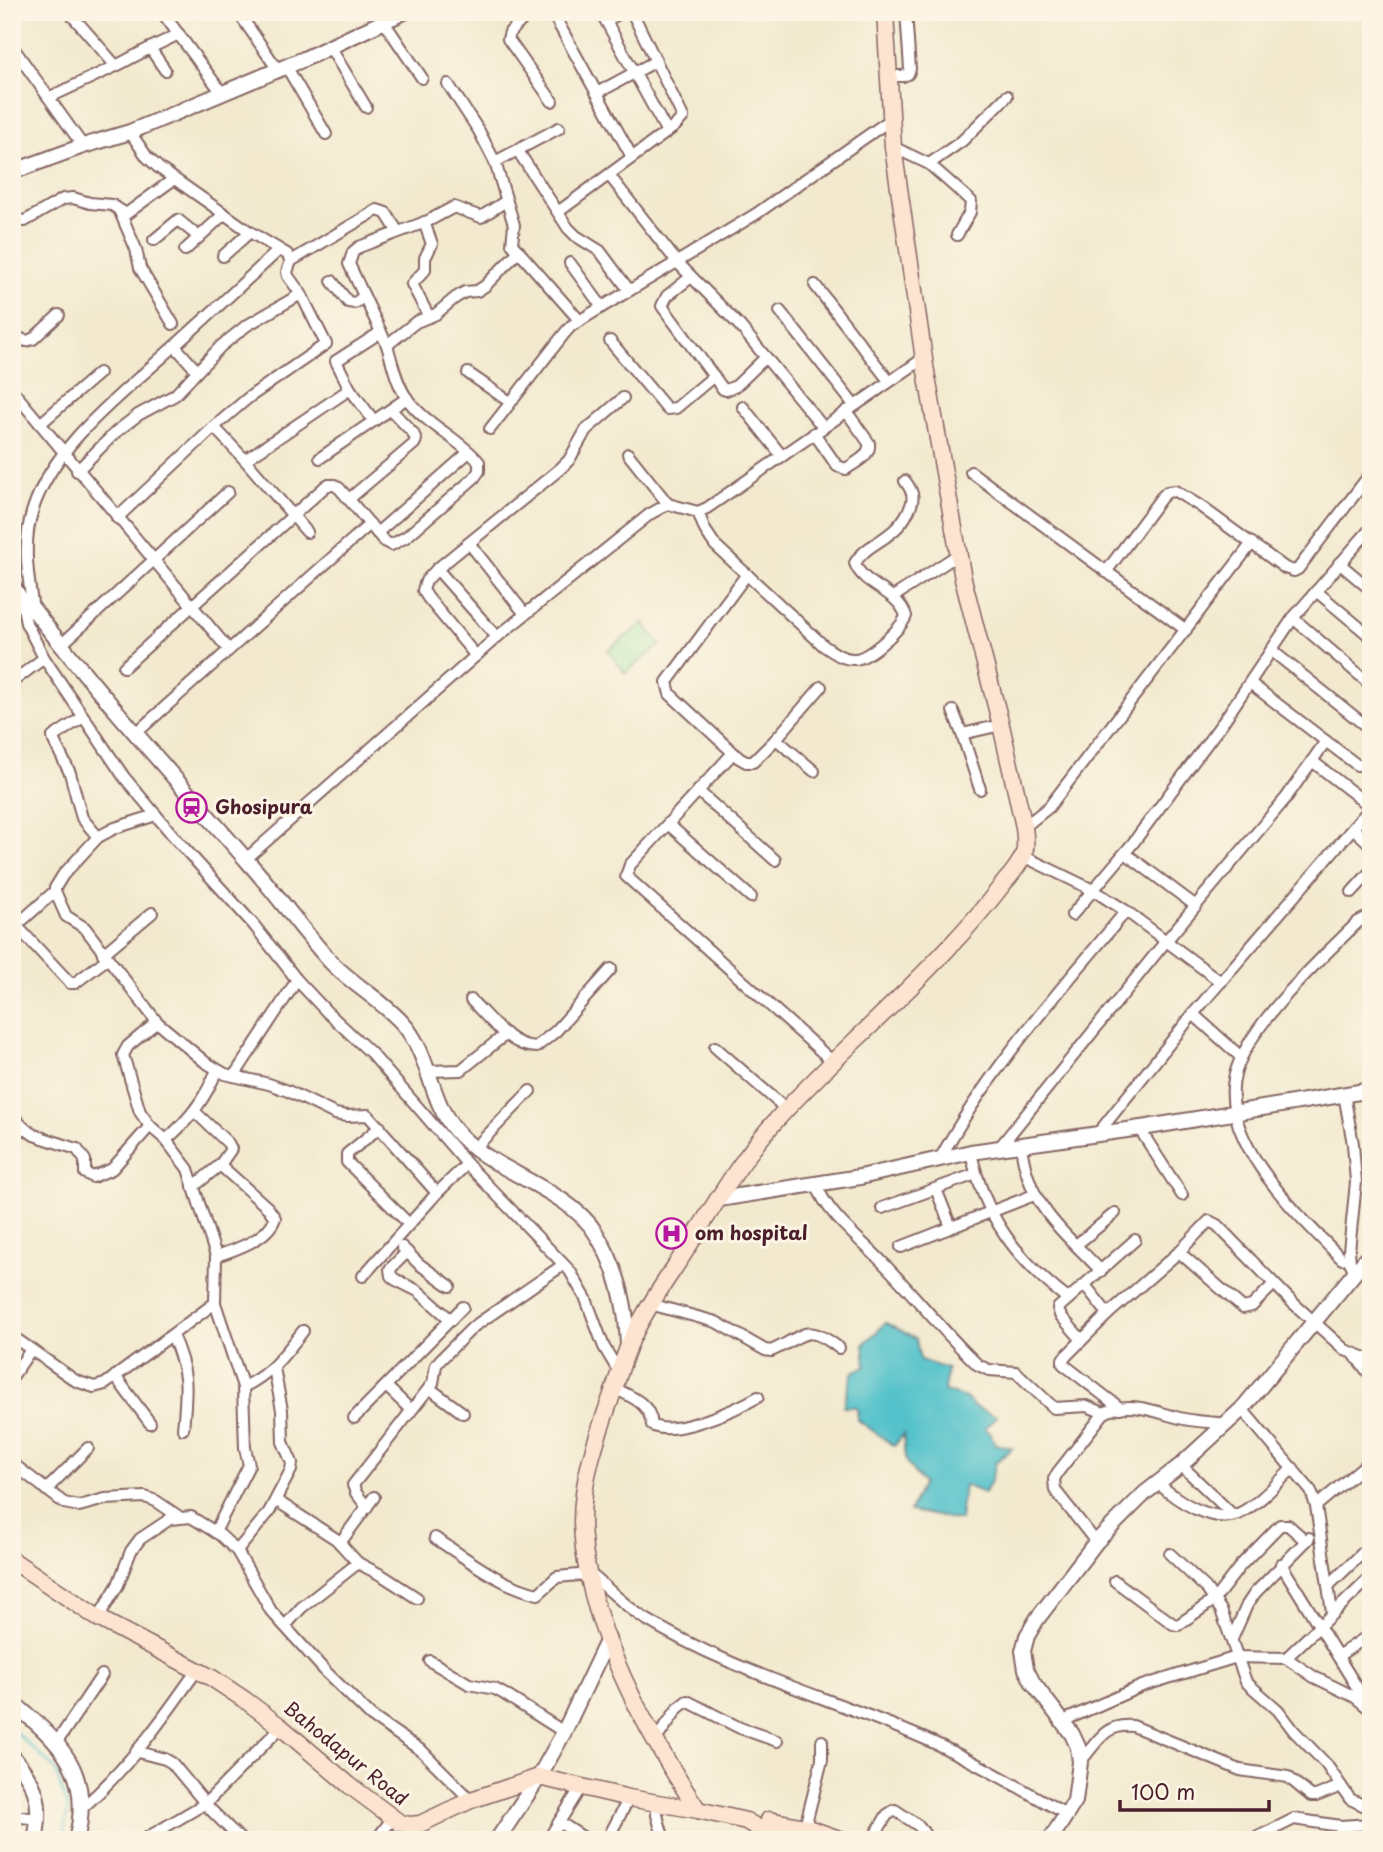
<svg xmlns="http://www.w3.org/2000/svg" width="1383" height="1852" viewBox="0 0 1383 1852" font-family="'Playpen Sans',sans-serif">
<style>
.green{fill:#8edf9f;stroke:#6c7f65;stroke-width:2}
.water{fill:#55c2cb;stroke:#50707b;stroke-width:2}
.lines{fill:none;stroke-linecap:round;stroke-linejoin:round}
.stream{stroke:#55c2cb;stroke-width:2.5}
.minor-casing{stroke:#856664;stroke-width:14}
.tertiary-casing{stroke:#856664;stroke-width:18}
.secondary-casing{stroke:#856664;stroke-width:19}
.minor{stroke:#fff;stroke-width:10}
.tertiary{stroke:#fff;stroke-width:14}
.secondary{stroke:#fde4d1;stroke-width:16}
.labels{text-anchor:middle;stroke-width:6;stroke-linejoin:round;paint-order:stroke}
.poi-label{font-size:19px;font-weight:bold;fill:#4a1f2b;stroke:#fcf5e5;text-anchor:start}
.street-label{font-size:19px;fill:#4a1f2b;stroke:#fcf5e5}
</style>
<rect width="100%" height="100%" fill="#fcf5e5"/>
<filter id="ink" filterUnits="userSpaceOnUse"><feTurbulence type="fractalNoise" baseFrequency=".0143" numOctaves="2"/><feDisplacementMap in="SourceGraphic" scale="14" xChannelSelector="R" yChannelSelector="G"/><feConvolveMatrix kernelMatrix="1 2 1 2 8 2 1 2 1" color-interpolation-filters="sRGB"/></filter>
<filter id="wash" filterUnits="userSpaceOnUse"><feTurbulence type="fractalNoise" baseFrequency=".00686" numOctaves="4" result="noise"/><feDisplacementMap in="SourceGraphic" scale="28" xChannelSelector="R" yChannelSelector="G"/><feGaussianBlur stdDeviation="1.57" result="paint"/><feColorMatrix in="noise" values="0 0 0 0 0 0 0 0 0 0 0 0 0 0 0 0 0 1.4 0 .05"/><feComposite in="paint" operator="in"/></filter>
<g filter="url(#wash)">
<rect width="100%" height="100%" fill="#f2e9ce"/>
<!-- green -->
<path class="green" d="M644,623L661,645L625,673L608,650Z"/>
<!-- water -->
<path class="water" d="M886,1323L916,1339L920,1360L947,1369L944,1391L966,1398L974,1407L997,1416L985,1428L991,1434L995,1444L1012,1448L996,1462L990,1483L984,1493L964,1485L960,1520L910,1511L923,1483C905,1462 903,1463 904,1434L894,1446L858,1420L857,1407H843L853,1372L866,1366L864,1344Z"/>
<g class="lines">
<!-- stream -->
<path class="stream" d="M12,1729L55,1769L68,1810L62,1840"/>
</g>
</g>
<g filter="url(#ink)">
<g class="lines">
<defs>
<g id="minor">
<path d="M69,12L116,66"/>
<path d="M162,12L222,93"/>
<path d="M238,12L278,70"/>
<path d="M530,12L510,32L508,39L552,101"/>
<path d="M552,12L632,157"/>
<path d="M601,12L667,132"/>
<path d="M606,21L622,12"/>
<path d="M384,22L422,78"/>
<path d="M12,46L83,146"/>
<path d="M330,47L366,107"/>
<path d="M286,66L326,134"/>
<path d="M165,70L150,48L179,34"/>
<path d="M887,76H903L908,74L910,69L906,12"/>
<path d="M448,84L479,131L495,162L514,225L512,244L580,321"/>
<path d="M597,93L656,61"/>
<path d="M50,97L116,66L150,48"/>
<path d="M893,147L929,164L971,201L970,212L957,235"/>
<path d="M518,151L568,228L576,236L600,251L629,290"/>
<path d="M495,162L559,128"/>
<path d="M929,164L962,141L1007,96"/>
<path d="M506,201L481,217L454,207L428,221L359,247L353,252L349,264L387,345L416,322L436,314L455,298L465,292L477,291L485,286L519,251"/>
<path d="M120,212L136,249L140,268L173,324"/>
<path d="M558,212L675,126L683,117L632,12"/>
<path d="M12,213L16,220L25,221L63,199L73,198L90,203L112,205L126,214L174,179"/>
<path d="M424,222L432,244L425,258V270L412,284L429,317"/>
<path d="M154,240L178,220L199,237"/>
<path d="M185,250L224,214"/>
<path d="M223,256L250,232"/>
<path d="M291,261L377,210L386,213L398,232"/>
<path d="M570,263L602,307L677,262L609,175"/>
<path d="M691,277L667,296L662,306L723,389L726,390L736,386L766,357"/>
<path d="M332,281L348,302L355,303L363,297"/>
<path d="M815,285L889,381"/>
<path d="M780,311L854,405"/>
<path d="M12,335L26,341L33,339L59,315"/>
<path d="M610,341L667,409L676,408L714,376"/>
<path d="M175,346L197,371"/>
<path d="M468,373L510,402"/>
<path d="M12,390L229,650"/>
<path d="M743,407L782,456"/>
<path d="M374,421L350,389L336,361L381,332"/>
<path d="M40,424L99,373"/>
<path d="M214,427L245,460"/>
<path d="M823,427L740,326L677,262L756,214L890,120"/>
<path d="M490,429L564,334L571,326L602,307"/>
<path d="M814,433L837,466L846,469C856,462 871,456 869,443L846,411"/>
<path d="M628,454L668,504"/>
<path d="M320,458L407,398"/>
<path d="M77,471L116,432L138,415L175,395L221,346L246,326L301,294"/>
<path d="M971,472L1186,630"/>
<path d="M349,499L414,444L416,440L413,433L391,410"/>
<path d="M698,512L705,530L715,545L824,646C833,652 843,660 855,659C869,658 901,629 906,616C898,590 863,587 855,563C866,543 894,540 908,512C915,499 914,493 905,481"/>
<path d="M117,518L214,427L248,398L326,344L301,294L288,276L287,272L291,261L287,254L250,232L159,168L147,157L130,132"/>
<path d="M307,532L245,460L350,389"/>
<path d="M377,533L469,452"/>
<path d="M469,543L525,614"/>
<path d="M1339,563L1371,590"/>
<path d="M437,569L426,581L423,590L428,598L476,656"/>
<path d="M1106,572L1161,498L1167,492L1175,491L1200,506L1285,568L1294,571L1298,569L1371,473"/>
<path d="M747,574L667,682L670,694L739,758L746,762H753L776,739L821,687"/>
<path d="M1316,591L1371,637"/>
<path d="M893,597L959,554"/>
<path d="M22,601L26,623L44,658L124,777L176,839L253,924L297,980L326,1011L371,1053L467,1164L570,1271L586,1299L604,1347L619,1372"/>
<path d="M33,609C28,577 22,542 33,509C54,444 121,395 170,350C207,317 243,283 279,250"/>
<path d="M1293,618L1371,685"/>
<path d="M497,637L437,569L560,469L569,460L586,430L623,398"/>
<path d="M61,645L228,492"/>
<path d="M1271,650L1371,730"/>
<path d="M124,667L327,485H335L340,489L384,541L391,545L406,537L474,478L479,471V462C458,437 424,424 406,397C396,382 392,362 387,345"/>
<path d="M12,682L44,658"/>
<path d="M1250,683L1357,765H1364L1371,759"/>
<path d="M953,711L962,734"/>
<path d="M83,717L53,737L54,741L70,773L82,818L98,837"/>
<path d="M135,734L370,524"/>
<path d="M776,739L814,771"/>
<path d="M733,753L630,865L626,876L832,1061"/>
<path d="M1312,761L1371,807"/>
<path d="M980,789L962,734L1001,725"/>
<path d="M698,791L775,860"/>
<path d="M156,815L115,828L98,837L63,875L55,888V891L66,916L85,928L157,1022L205,1062L225,1074L269,1084L288,1091L335,1114L347,1116L368,1115L437,1193"/>
<path d="M668,824L751,897"/>
<path d="M1024,827L1049,807L1252,543"/>
<path d="M1353,828L1371,845"/>
<path d="M1125,853L1196,906"/>
<path d="M1023,856L1093,890L1126,911L1221,982"/>
<path d="M246,859L497,637L650,514L668,504L698,512L707,508L924,358"/>
<path d="M1352,892L1371,871"/>
<path d="M1072,915L1133,843L1223,722L1293,618L1371,528"/>
<path d="M12,921L70,983H75L107,959"/>
<path d="M17,925L55,891"/>
<path d="M103,954L152,913"/>
<path d="M471,1000C488,1017 510,1047 536,1047L556,1031L611,969"/>
<path d="M1193,1014L1241,1057"/>
<path d="M157,1022L128,1046L123,1055L140,1112L150,1126L166,1140L188,1169L216,1256L215,1303L243,1387L245,1448L249,1465L215,1532"/>
<path d="M715,1047L786,1109"/>
<path d="M428,1071L461,1070L506,1034"/>
<path d="M234,1076L297,980"/>
<path d="M1344,1094L1353,1144L1356,1182L1349,1251L1350,1262L1355,1272"/>
<path d="M12,1115L23,1127L34,1135L77,1149L85,1160V1173L93,1177L112,1169L150,1126"/>
<path d="M380,1127L347,1154V1162L409,1224"/>
<path d="M1139,1128L1182,1195"/>
<path d="M1099,1132L1193,1014L1371,807"/>
<path d="M12,1138L23,1127"/>
<path d="M166,1140C190,1119 205,1099 217,1070"/>
<path d="M1021,1145C1028,1206 1061,1229 1101,1271"/>
<path d="M999,1148L1166,941L1286,798L1326,741"/>
<path d="M474,1149L530,1091"/>
<path d="M971,1152C984,1216 1016,1259 1068,1299"/>
<path d="M941,1157C990,1067 1061,990 1126,911"/>
<path d="M816,1184C829,1218 863,1241 886,1266C917,1298 945,1334 978,1365L989,1370L1016,1372L1054,1408L1087,1406L1104,1413"/>
<path d="M193,1187L220,1165L231,1149L228,1143L195,1112"/>
<path d="M936,1189L951,1227"/>
<path d="M882,1208L976,1174"/>
<path d="M1076,1245L1115,1213"/>
<path d="M402,1247L419,1264L450,1286"/>
<path d="M901,1247L1034,1195"/>
<path d="M407,1252L390,1269L391,1276L396,1280L418,1291L451,1320"/>
<path d="M1179,1252L1243,1308L1252,1306L1274,1284"/>
<path d="M216,1256C235,1250 268,1239 275,1218L268,1208L220,1165"/>
<path d="M1342,1259C1299,1216 1215,1138 1236,1071C1251,1022 1322,958 1358,922L1366,918L1371,920"/>
<path d="M363,1276L437,1193L467,1164"/>
<path d="M1085,1285L1108,1314"/>
<path d="M650,1304L716,1322L765,1350L771,1351C804,1337 805,1321 839,1348"/>
<path d="M172,1335C189,1374 187,1387 183,1429"/>
<path d="M12,1336L76,1381L94,1387L105,1384L215,1303"/>
<path d="M1081,1339L1060,1315L1058,1308L1135,1240"/>
<path d="M1356,1357L1371,1376"/>
<path d="M115,1376L150,1423"/>
<path d="M12,1377L30,1351"/>
<path d="M243,1387C271,1374 285,1354 303,1331"/>
<path d="M387,1387L411,1410"/>
<path d="M429,1388L463,1413"/>
<path d="M614,1388C632,1397 650,1403 652,1425C673,1438 737,1409 758,1397"/>
<path d="M1120,1408L1063,1364V1359L1108,1314L1179,1252L1209,1221L1217,1225L1292,1302L1345,1350L1371,1360"/>
<path d="M1242,1409L1311,1491L1316,1506L1332,1612"/>
<path d="M354,1418L463,1307"/>
<path d="M12,1463L64,1503L79,1506L105,1499L145,1497L156,1501L178,1516"/>
<path d="M1181,1465L1233,1515"/>
<path d="M1158,1483C1176,1500 1212,1524 1238,1514C1258,1505 1277,1483 1293,1468"/>
<path d="M46,1490L88,1448"/>
<path d="M277,1501L336,1539L358,1563L383,1576L417,1598"/>
<path d="M1316,1506L1371,1460"/>
<path d="M367,1507L356,1493L353,1485L433,1383L436,1365L440,1360L473,1327L563,1265"/>
<path d="M435,1538C466,1558 501,1586 538,1594L557,1577L590,1574C608,1588 625,1606 644,1618C733,1673 837,1699 932,1742C979,1763 1023,1790 1068,1815"/>
<path d="M1096,1542L1055,1490L1054,1479L1058,1472L1104,1413C1131,1399 1157,1413 1184,1419C1198,1422 1213,1422 1227,1424"/>
<path d="M340,1543L374,1497"/>
<path d="M237,1551L269,1512L291,1470L292,1463L283,1442L282,1410L274,1368"/>
<path d="M1170,1554L1206,1588L1221,1610L1246,1682L1278,1710L1294,1731L1326,1764L1350,1799L1371,1809"/>
<path d="M1281,1564L1366,1702"/>
<path d="M1115,1581L1173,1624L1178,1625L1214,1600L1241,1565L1280,1525H1288L1306,1541"/>
<path d="M1328,1586L1371,1545"/>
<path d="M98,1618L118,1585L131,1551L140,1539L170,1519L191,1517L220,1535L237,1551L271,1611L326,1672L371,1716L422,1751L471,1800"/>
<path d="M285,1626L301,1608L358,1563"/>
<path d="M1232,1639L1247,1605L1255,1593L1309,1538"/>
<path d="M1338,1656L1371,1634"/>
<path d="M1286,1658L1371,1577"/>
<path d="M430,1661L469,1684L495,1689L504,1694L564,1732"/>
<path d="M1063,1721L1142,1686L1237,1657L1286,1658L1314,1677L1355,1697L1371,1710"/>
<path d="M655,1741L678,1708L687,1701L740,1728L777,1741"/>
<path d="M57,1742L102,1675"/>
<path d="M138,1752L165,1759L172,1763L210,1809L241,1840"/>
<path d="M1080,1762C1098,1742 1104,1723 1133,1726L1240,1770L1288,1777L1311,1796H1316L1341,1786"/>
<path d="M657,1803V1815L664,1840"/>
<path d="M81,1809C128,1768 162,1720 197,1670"/>
<path d="M12,1816L39,1819"/>
<path d="M559,1822L587,1840"/>
<path d="M805,1827L822,1760V1741"/>
<path d="M143,1840L206,1803L281,1727"/>
<path d="M376,1840L392,1819"/>
<path d="M548,1840L581,1787"/>
<path d="M607,1840L629,1798"/>
<path d="M872,1840L887,1815L895,1810L919,1826L925,1835L924,1840"/>
<path d="M1252,1840L1294,1819L1340,1826L1371,1824"/>
</g>
<g id="tertiary">
<path d="M12,172L83,146L130,132L304,59L404,12"/>
<path d="M12,585L22,601L33,609C101,697 176,779 249,863C277,894 301,929 329,960C352,985 383,1000 405,1026C430,1057 430,1100 455,1130C489,1171 567,1188 595,1232C617,1266 627,1307 628,1347"/>
<path d="M719,1199L860,1177L971,1152L1148,1127L1371,1090"/>
<path d="M12,1702C60,1742 94,1773 76,1840"/>
<path d="M12,1756C37,1785 43,1802 35,1840"/>
<path d="M497,1840L539,1777L564,1732L608,1639"/>
<path d="M1050,1840L1075,1801L1080,1762L1078,1747L1072,1734L1033,1683L1026,1669L1023,1651L1027,1636L1037,1619L1096,1542L1145,1493L1181,1465L1242,1409L1371,1253"/>
</g>
<g id="secondary">
<path d="M12,1560L98,1618L212,1678L245,1700L281,1727L349,1785L400,1823L410,1825L420,1824L471,1800L539,1777L629,1798L698,1810L746,1821L758,1828L806,1840"/>
<path d="M698,1810C645,1730 584,1619 582,1521C582,1476 598,1434 613,1392C620,1372 625,1351 635,1332C649,1304 667,1279 684,1253C714,1206 743,1155 781,1115C835,1056 896,1005 950,946C969,926 986,906 1003,884C1010,876 1019,866 1023,856C1027,847 1025,837 1024,827L1001,725L963,579L925,366L893,147L885,12"/>
<path d="M769,1820L805,1827L842,1840"/>
</g>
</defs>
<!-- minor casing -->
<use href="#minor" class="minor-casing"/>
<!-- tertiary casing -->
<use href="#tertiary" class="tertiary-casing"/>
<!-- secondary casing -->
<use href="#secondary" class="secondary-casing"/>
<!-- minor -->
<use href="#minor" class="minor"/>
<!-- tertiary -->
<use href="#tertiary" class="tertiary"/>
<!-- secondary -->
<use href="#secondary" class="secondary"/>
</g>
</g>
<!-- icons -->
<defs>
<symbol id="station-ring" viewBox="-11 -11 22 22"><circle r="9.5" fill="#fcf5e5" stroke="#b5179e" stroke-width="1.5"/><path d="M-3-6H3Q5-6 5-4V2Q5 4 3 4L4.5 6H3L1.5 4h-3L-3 6H-4.5L-3 4Q-5 4-5 2V-4Q-5-6-3-6ZM-3.5-4v3h7v-3ZM-3.5 1v1.5H-2V1ZM2 1v1.5H3.5V1Z" fill="#b5179e"/></symbol>
<symbol id="hospital-ring" viewBox="-11 -11 22 22"><circle r="9.5" fill="#fcf5e5" stroke="#b5179e" stroke-width="1.5"/><path d="M-5-5h3v3.5h4V-5h3V5h-3V1.5h-4V5h-3Z" fill="#b5179e"/></symbol>
</defs>
<g fill-rule="evenodd">
<use href="#station-ring" x="174" y="790" width="35" height="35"/>
<use href="#hospital-ring" x="654" y="1216" width="35" height="35"/>
</g>
<g class="labels">
<!-- poi labels -->
<g class="poi-label">
<text x="215" y="814">Ghosipura</text>
<text x="695" y="1240">om hospital</text>
</g>
<!-- street labels -->
<g class="street-label">
<text transform="translate(346 1753) rotate(39)" y="7">Bahodapur Road</text>
</g>
</g>
<!-- margin -->
<rect width="1383" height="1852" fill="none" stroke="#fcf5e5" stroke-width="42"/>
<!-- scale -->
<path d="M1120 1800v10h149v-10" fill="none" stroke="#4a1f2b" stroke-width="3.5"/>
<text x="1131" y="1800" font-size="21" fill="#4a1f2b" stroke="#fcf5e5" stroke-width="5" paint-order="stroke">100 m</text>
</svg>
